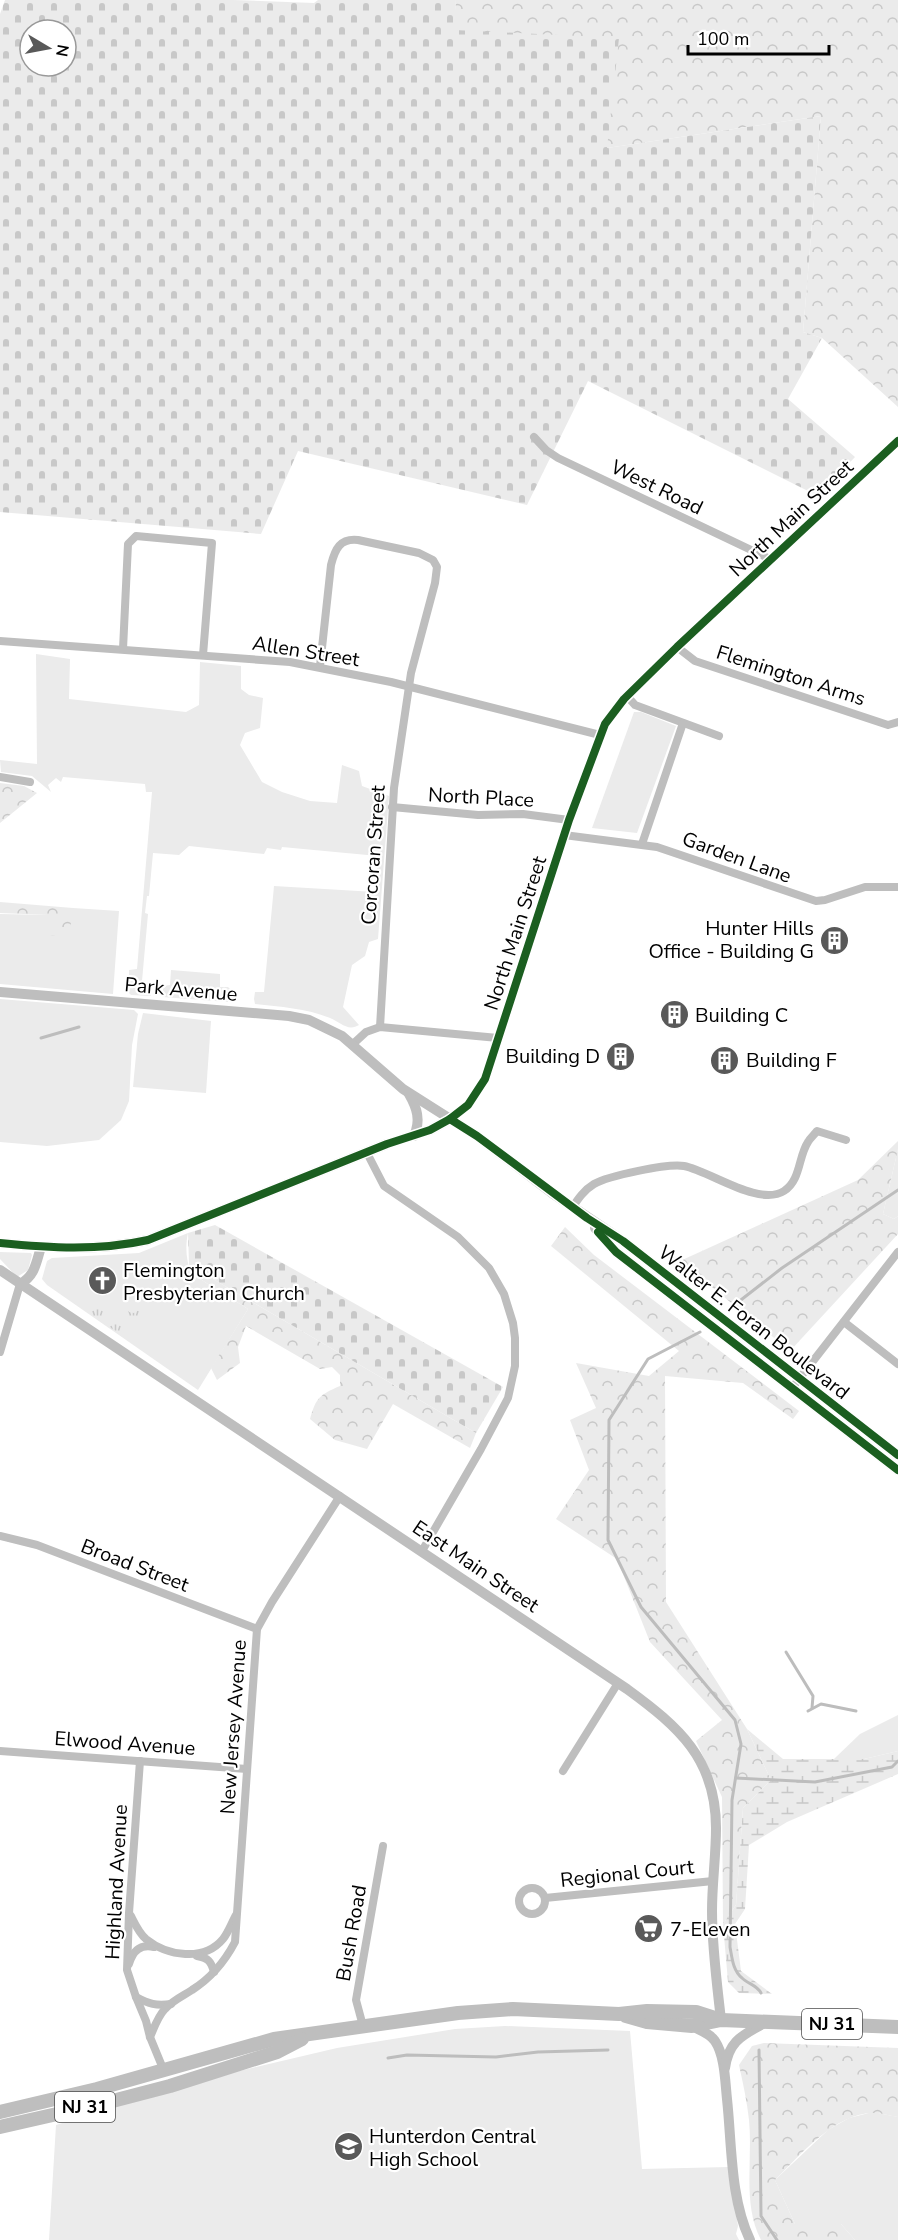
<svg xmlns="http://www.w3.org/2000/svg" width="898" height="2240" viewBox="0 0 898 2240" font-family="'Nunito Sans',sans-serif">
<style>
.green{fill:#ebebeb}
.forest{fill:url(#forest-crowns)}
.wetland{fill:url(#wetland-marsh)}
.cemetery{fill:url(#cemetery-stones);fill-rule:evenodd}
.park{fill:url(#park-tufts)}
.lines{fill:none;stroke-linecap:round;stroke-linejoin:round}
.stream{stroke:#bdbdbd;stroke-width:3}
.minor{stroke:#bebebe;stroke-width:8}
.tertiary{stroke:#bebebe;stroke-width:10}
.trunk{stroke:#bebebe;stroke-width:14}
.cycleway-casing{stroke:#fff;stroke-width:11}
.cycleway{stroke:#1b5e20;stroke-width:8}
.labels{text-anchor:middle;stroke-width:4.5;stroke-linejoin:round;paint-order:stroke}
.shield{fill:#fff;stroke:#4c4c4c;stroke-width:1.5}
.shield-label{font-size:18px;font-weight:bold;fill:#000}
.street-label{font-size:20px;fill:#000;stroke:#fff}
.poi-label{font-size:20px;fill:#000;stroke:#fff;text-anchor:start}
</style>
<defs>
<pattern id="forest-crowns" width="20" height="18" patternUnits="userSpaceOnUse" patternTransform="scale(1.5)"><rect width="20" height="18" fill="#ebebeb"/><path d="M2 6a3 3 0 1 1 6 0M12 15a3 3 0 1 1 6 0" fill="none" stroke="#c8c8c8"/></pattern>
<pattern id="wetland-marsh" width="20" height="14" patternUnits="userSpaceOnUse" patternTransform="scale(1.5)"><rect width="20" height="14" fill="#ebebeb"/><path d="M1 5h8M5 5V1M11 12h8M15 12V8" fill="none" stroke="#c8c8c8"/></pattern>
<pattern id="cemetery-stones" width="16" height="16" patternUnits="userSpaceOnUse" patternTransform="scale(1.5)"><rect width="16" height="16" fill="#ebebeb"/><path d="M2 7V4a2 2 0 0 1 4 0v3zM10 15v-3a2 2 0 0 1 4 0v3z" fill="#c8c8c8"/></pattern>
<pattern id="park-tufts" width="24" height="20" patternUnits="userSpaceOnUse" patternTransform="scale(1.5)"><rect width="24" height="20" fill="#ebebeb"/><path d="M3 7l-1-3M5 7V3M7 7l1-3M15 17l-1-3M17 17v-4M19 17l1-3" fill="none" stroke="#c8c8c8"/></pattern>
</defs>
<rect width="100%" height="100%" fill="#fff"/>
<!-- green -->
<g class="green">
<path d="M36,654L70,659L69,699L186,712L199,705L200,662L241,666V689L249,695L263,698L260,728L245,733L240,745L262,782L282,792L310,801L337,803L342,765L359,771L362,786L389,796L378,939L369,942L365,956L352,965L343,1007L359,1025C348,1032 340,1022 330,1018C306,1008 280,1007 255,1004L254,999L255,992H264L274,886L375,892L378,856L282,847L281,850L267,848L264,854L189,846L179,855L153,853L149,896H147L145,913L148,914L142,981L151,983V996L131,995L129,993V970L137,969L152,792H146L145,784L63,777L61,782L56,778L48,785L51,792L32,776L1,772L0,760L37,764Z"/>
<path d="M634,712H641L676,726L637,833L592,828Z"/>
<path d="M73,908L119,911L113,994L0,984V914L48,915Z"/>
<path d="M171,970L220,974V987H228L231,990L228,1002L163,997V986L170,985Z"/>
<path d="M0,999L134,1010L138,1014L132,1045L129,1101L121,1120L99,1140L47,1146L0,1142Z"/>
<path d="M143,1013L211,1021L206,1093L133,1087L138,1034Z"/>
<path d="M898,1149V1216L894,1219L883,1214Z"/>
<path d="M188,1233C185,1246 186,1263 192,1274L248,1309L198,1390L47,1285L42,1279L47,1261L52,1258L139,1253Z"/>
<path d="M0,1252L31,1253L32,1255L28,1270L17,1277L0,1259Z"/>
<path d="M898,1715V1751L864,1759H834L860,1734Z"/>
<path d="M505,2026L630,2031L642,2169L729,2167L738,2226L736,2234L739,2240H49L56,2125L197,2081L337,2048L455,2029Z"/>
<path d="M873,2112L898,2117V2240H855L841,2224H795L775,2180L828,2130L849,2118Z"/>
</g>
<!-- forest -->
<g class="forest">
<path d="M456,0H898V407L822,338L803,332L821,116L607,148L453,30Z"/>
<path d="M0,783L24,786L37,793L0,823Z"/>
<path d="M0,894V902L73,908L69,936L47,935L48,915L0,913Z"/>
<path d="M898,1141V1149L883,1214L894,1219L898,1216V1234L790,1351L680,1261L858,1180Z"/>
<path d="M565,1227L594,1255L799,1411L793,1419L743,1383L665,1376L666,1602L747,1729L771,1780L743,1808L736,1905L723,1924L722,1797L696,1741L722,1720L650,1642L617,1559L556,1519L589,1470L570,1420L596,1408L576,1363L649,1376L679,1351L551,1246Z"/>
<path d="M189,1265L476,1433L470,1448L393,1404L367,1449L335,1440L310,1419C316,1398 319,1395 340,1386V1375L332,1367L320,1369L246,1326L238,1347L240,1363L217,1380L211,1368L248,1309L192,1274Z"/>
<path d="M764,2043L898,2048V2117C890,2116 882,2113 875,2113C837,2111 799,2156 775,2180L795,2224H841L855,2240H761C742,2204 753,2160 749,2120C747,2102 743,2083 739,2065L752,2046Z"/>
</g>
<!-- wetland -->
<path class="wetland" d="M747,1729L783,1759H864L898,1751V1774L787,1822L749,1845L745,1909L735,1924L741,1971L772,1994L739,1993L728,1982L723,1924L736,1905L743,1808L771,1780Z"/>
<!-- cemetery -->
<g class="cemetery">
<path d="M5,0H233L314,3L318,0H456L454,30L619,38L607,148L821,116L803,332L822,338L788,399L855,457L818,496L588,381L527,505L298,451L261,534L0,512V14ZM30,30H66V66H30Z"/>
<path d="M215,1225L503,1387L476,1433L189,1265L188,1233Z"/>
</g>
<!-- park -->
<path class="park" d="M96,1304L122,1312L124,1304L127,1305L129,1312L134,1313L140,1309L138,1316L126,1338L90,1314Z"/>
<g class="lines">
<!-- stream -->
<g class="stream">
<path d="M41,1038L79,1027"/>
<path d="M737,1303L782,1268L898,1190"/>
<path d="M700,1332L648,1359L609,1420L608,1540L641,1607L735,1720L741,1744L732,1800L730,1947C732,1958 733,1971 742,1978C748,1984 757,1985 761,1993"/>
<path d="M786,1652L813,1696L812,1708"/>
<path d="M808,1711L821,1704L856,1711"/>
<path d="M736,1778L815,1782L892,1767L898,1761"/>
<path d="M759,2050L761,2216L777,2240"/>
<path d="M388,2058L407,2055L496,2057L538,2052L608,2050"/>
</g>
<!-- minor -->
<g class="minor">
<path d="M534,437L546,450L558,458L770,559"/>
<path d="M0,641L290,662L391,682L600,735"/>
<path d="M677,647L695,661L888,725L898,722"/>
<path d="M123,649L128,544L136,536L212,543L203,655"/>
<path d="M320,666L331,565C335,549 340,538 358,540L419,553L433,560L437,567L435,583L411,673L394,788L380,1027"/>
<path d="M627,696L635,705L719,736"/>
<path d="M0,777L30,782"/>
<path d="M392,807L478,815L523,814L569,820"/>
<path d="M564,835L657,847L816,901L825,900L865,887H898"/>
<path d="M642,844L683,723"/>
<path d="M353,1044L366,1032L380,1027L498,1038"/>
<path d="M450,1119L468,1105L485,1079L569,820L605,724L624,699L677,647L898,441"/>
<path d="M367,1153L384,1186L458,1237L489,1268L504,1294L513,1323L515,1338V1366L508,1398L481,1449L422,1551"/>
<path d="M572,1208C578,1199 584,1190 594,1184C608,1176 668,1163 684,1166C710,1171 759,1207 784,1191C801,1180 798,1157 808,1142C810,1138 814,1135 817,1131L846,1140"/>
<path d="M844,1322L898,1364"/>
<path d="M0,1352L20,1284"/>
<path d="M792,1388L898,1252"/>
<path d="M0,1536L37,1545L257,1629"/>
<path d="M0,1751L247,1769"/>
<path d="M140,1761L129,1913L127,1970L136,1997L146,2021L150,2037L164,2071"/>
<path d="M563,1771L618,1683"/>
<circle cx="532" cy="1901" r="13"/>
<path d="M545,1898L713,1881"/>
<path d="M131,1916C135,1924 139,1933 146,1939C167,1956 204,1962 223,1939C228,1933 232,1922 236,1915"/>
<path d="M197,1956C208,1958 211,1961 214,1972"/>
<path d="M129,1964C133,1950 141,1944 154,1947"/>
<path d="M136,1997C149,2004 156,2006 171,2004"/>
<path d="M363,2026L356,2000L383,1846"/>
<path d="M150,2037C154,2028 158,2016 165,2009C173,2000 183,1996 192,1990C211,1978 225,1961 235,1942L257,1629L272,1602L340,1496"/>
</g>
<!-- tertiary -->
<g class="tertiary">
<path d="M0,992L289,1016L309,1020L342,1036L403,1089L477,1136L552,1193L623,1241L898,1455"/>
<path d="M409,1094C417,1108 421,1120 414,1136"/>
<path d="M595,1228L616,1252L898,1470"/>
<path d="M0,1243C49,1248 99,1251 148,1240L387,1144L430,1130L450,1119"/>
<path d="M0,1270L627,1689C679,1727 716,1759 716,1828C716,1856 712,1883 712,1911C712,1947 717,1984 721,2020"/>
<path d="M20,1284C35,1276 36,1263 41,1247"/>
<path d="M692,2026C699,2030 710,2033 715,2041C725,2056 725,2081 727,2099C732,2145 730,2198 750,2240"/>
<path d="M725,2068C729,2039 744,2035 766,2022"/>
</g>
<!-- trunk -->
<g class="trunk">
<path d="M626,2016L647,2022L692,2026L721,2020L898,2027"/>
<path d="M0,2112L97,2089L274,2039L458,2013L513,2009L619,2014L647,2011L696,2012L721,2020"/>
<path d="M0,2127L101,2104L170,2086L277,2052L302,2039"/>
</g>
<defs>
<g id="cycleway">
<path d="M450,1119L477,1136L587,1218L623,1241L898,1455"/>
<path d="M598,1232L616,1252L898,1470"/>
<path d="M0,1243C49,1248 99,1251 148,1240L387,1144L430,1130L450,1119L468,1105L485,1079L569,820L605,724L624,699L677,647L898,441"/>
</g>
</defs>
<!-- cycleway casing -->
<use href="#cycleway" class="cycleway-casing"/>
<!-- cycleway -->
<use href="#cycleway" class="cycleway"/>
</g>
<!-- icons -->
<defs>
<symbol id="building-disc" viewBox="-11 -11 22 22"><circle r="9.5" fill="#595959" stroke="#fff"/><path d="M-4-6H4V6H1V3H-1V6H-4ZM-2.5-4.3h1.7v1.8h-1.7ZM.8-4.3h1.7v1.8H.8ZM-2.5-1h1.7V.8h-1.7ZM.8-1h1.7V.8H.8Z" fill="#fff"/></symbol>
<symbol id="church-disc" viewBox="-11 -11 22 22"><circle r="9.5" fill="#595959" stroke="#fff"/><path d="M-1.2-6h2.4v3.5h3.3v2.4h-3.3V6h-2.4V-.1h-3.3v-2.4h3.3Z" fill="#fff"/></symbol>
<symbol id="supermarket-disc" viewBox="-11 -11 22 22"><circle r="9.5" fill="#595959" stroke="#fff"/><path d="M-6-5.5h2.5l.6 2H6L4.5 2H-2.5L-4.4-4H-6ZM-1.5 3.2a1.3 1.3 0 1 0 .1 0ZM3 3.2a1.3 1.3 0 1 0 .1 0Z" fill="#fff"/></symbol>
<symbol id="school-disc" viewBox="-11 -11 22 22"><circle r="9.5" fill="#595959" stroke="#fff"/><path d="M0-5L7-2L0 1L-7-2ZM-4 1L0 2.5L4 1V4Q0 6-4 4Z" fill="#fff"/></symbol>
</defs>
<g fill-rule="evenodd">
<use href="#building-disc" x="818" y="924" width="33" height="33"/>
<use href="#building-disc" x="658" y="998" width="33" height="33"/>
<use href="#building-disc" x="604" y="1040" width="33" height="33"/>
<use href="#building-disc" x="708" y="1044" width="33" height="33"/>
<use href="#church-disc" x="86" y="1264" width="33" height="33"/>
<use href="#supermarket-disc" x="632" y="1912" width="33" height="33"/>
<use href="#school-disc" x="332" y="2130" width="33" height="33"/>
</g>
<g class="labels">
<!-- shield labels -->
<g class="shield">
<rect x="802" y="2009" width="60" height="30" rx="4.5"/>
<rect x="55" y="2092" width="60" height="30" rx="4.5"/>
</g>
<g class="shield-label">
<text x="832" y="2030">NJ 31</text>
<text x="85" y="2113">NJ 31</text>
</g>
<!-- street labels -->
<g class="street-label">
<text transform="translate(657 487) rotate(26)" y="7">West Road</text>
<text transform="translate(791 518) rotate(-43)" y="7">North Main Street</text>
<text transform="translate(306 651) rotate(9)" y="7">Allen Street</text>
<text transform="translate(791 675) rotate(18)" y="7">Flemington Arms</text>
<text transform="translate(481 797) rotate(3)" y="7">North Place</text>
<text transform="translate(373 855) rotate(-86)" y="7">Corcoran Street</text>
<text transform="translate(737 857) rotate(20)" y="7">Garden Lane</text>
<text transform="translate(515 933) rotate(-72)" y="7">North Main Street</text>
<text transform="translate(181 989) rotate(5)" y="7">Park Avenue</text>
<text transform="translate(754 1322) rotate(38)" y="7">Walter E. Foran Boulevard</text>
<text transform="translate(135 1565) rotate(21)" y="7">Broad Street</text>
<text transform="translate(476 1566) rotate(34)" y="7">East Main Street</text>
<text transform="translate(233 1727) rotate(-86)" y="7">New Jersey Avenue</text>
<text transform="translate(125 1743) rotate(4)" y="7">Elwood Avenue</text>
<text transform="translate(627 1873) rotate(-6)" y="7">Regional Court</text>
<text transform="translate(116 1882) rotate(-87)" y="7">Highland Avenue</text>
<text transform="translate(351 1933) rotate(-80)" y="7">Bush Road</text>
</g>
<!-- poi labels -->
<g class="poi-label">
<text x="814" y="935" text-anchor="end">Hunter Hills<tspan x="814" dy="23">Office - Building G</tspan></text>
<text x="695" y="1022">Building C</text>
<text x="600" y="1063" text-anchor="end">Building D</text>
<text x="746" y="1067">Building F</text>
<text x="123" y="1277">Flemington<tspan x="123" dy="23">Presbyterian Church</tspan></text>
<text x="670" y="1936">7-Eleven</text>
<text x="369" y="2143">Hunterdon Central<tspan x="369" dy="23">High School</tspan></text>
</g>
</g>
<!-- north arrow -->
<g transform="translate(48 48) rotate(100)"><circle r="28" fill="#ffffff" stroke="#999999" stroke-width="1.5"/>
<path d="M0-4.5L10 22L0 15L-10 22Z" fill="#595959"/>
<text y="-9" font-size="16" font-weight="bold" text-anchor="middle" fill="#000000">N</text>
</g>
<!-- scale -->
<path d="M688 45v9h141v-9" fill="none" stroke="#000000" stroke-width="3"/>
<text x="697" y="45" font-size="18" fill="#000000" stroke="#ffffff" stroke-width="4.5" paint-order="stroke">100 m</text>
</svg>
